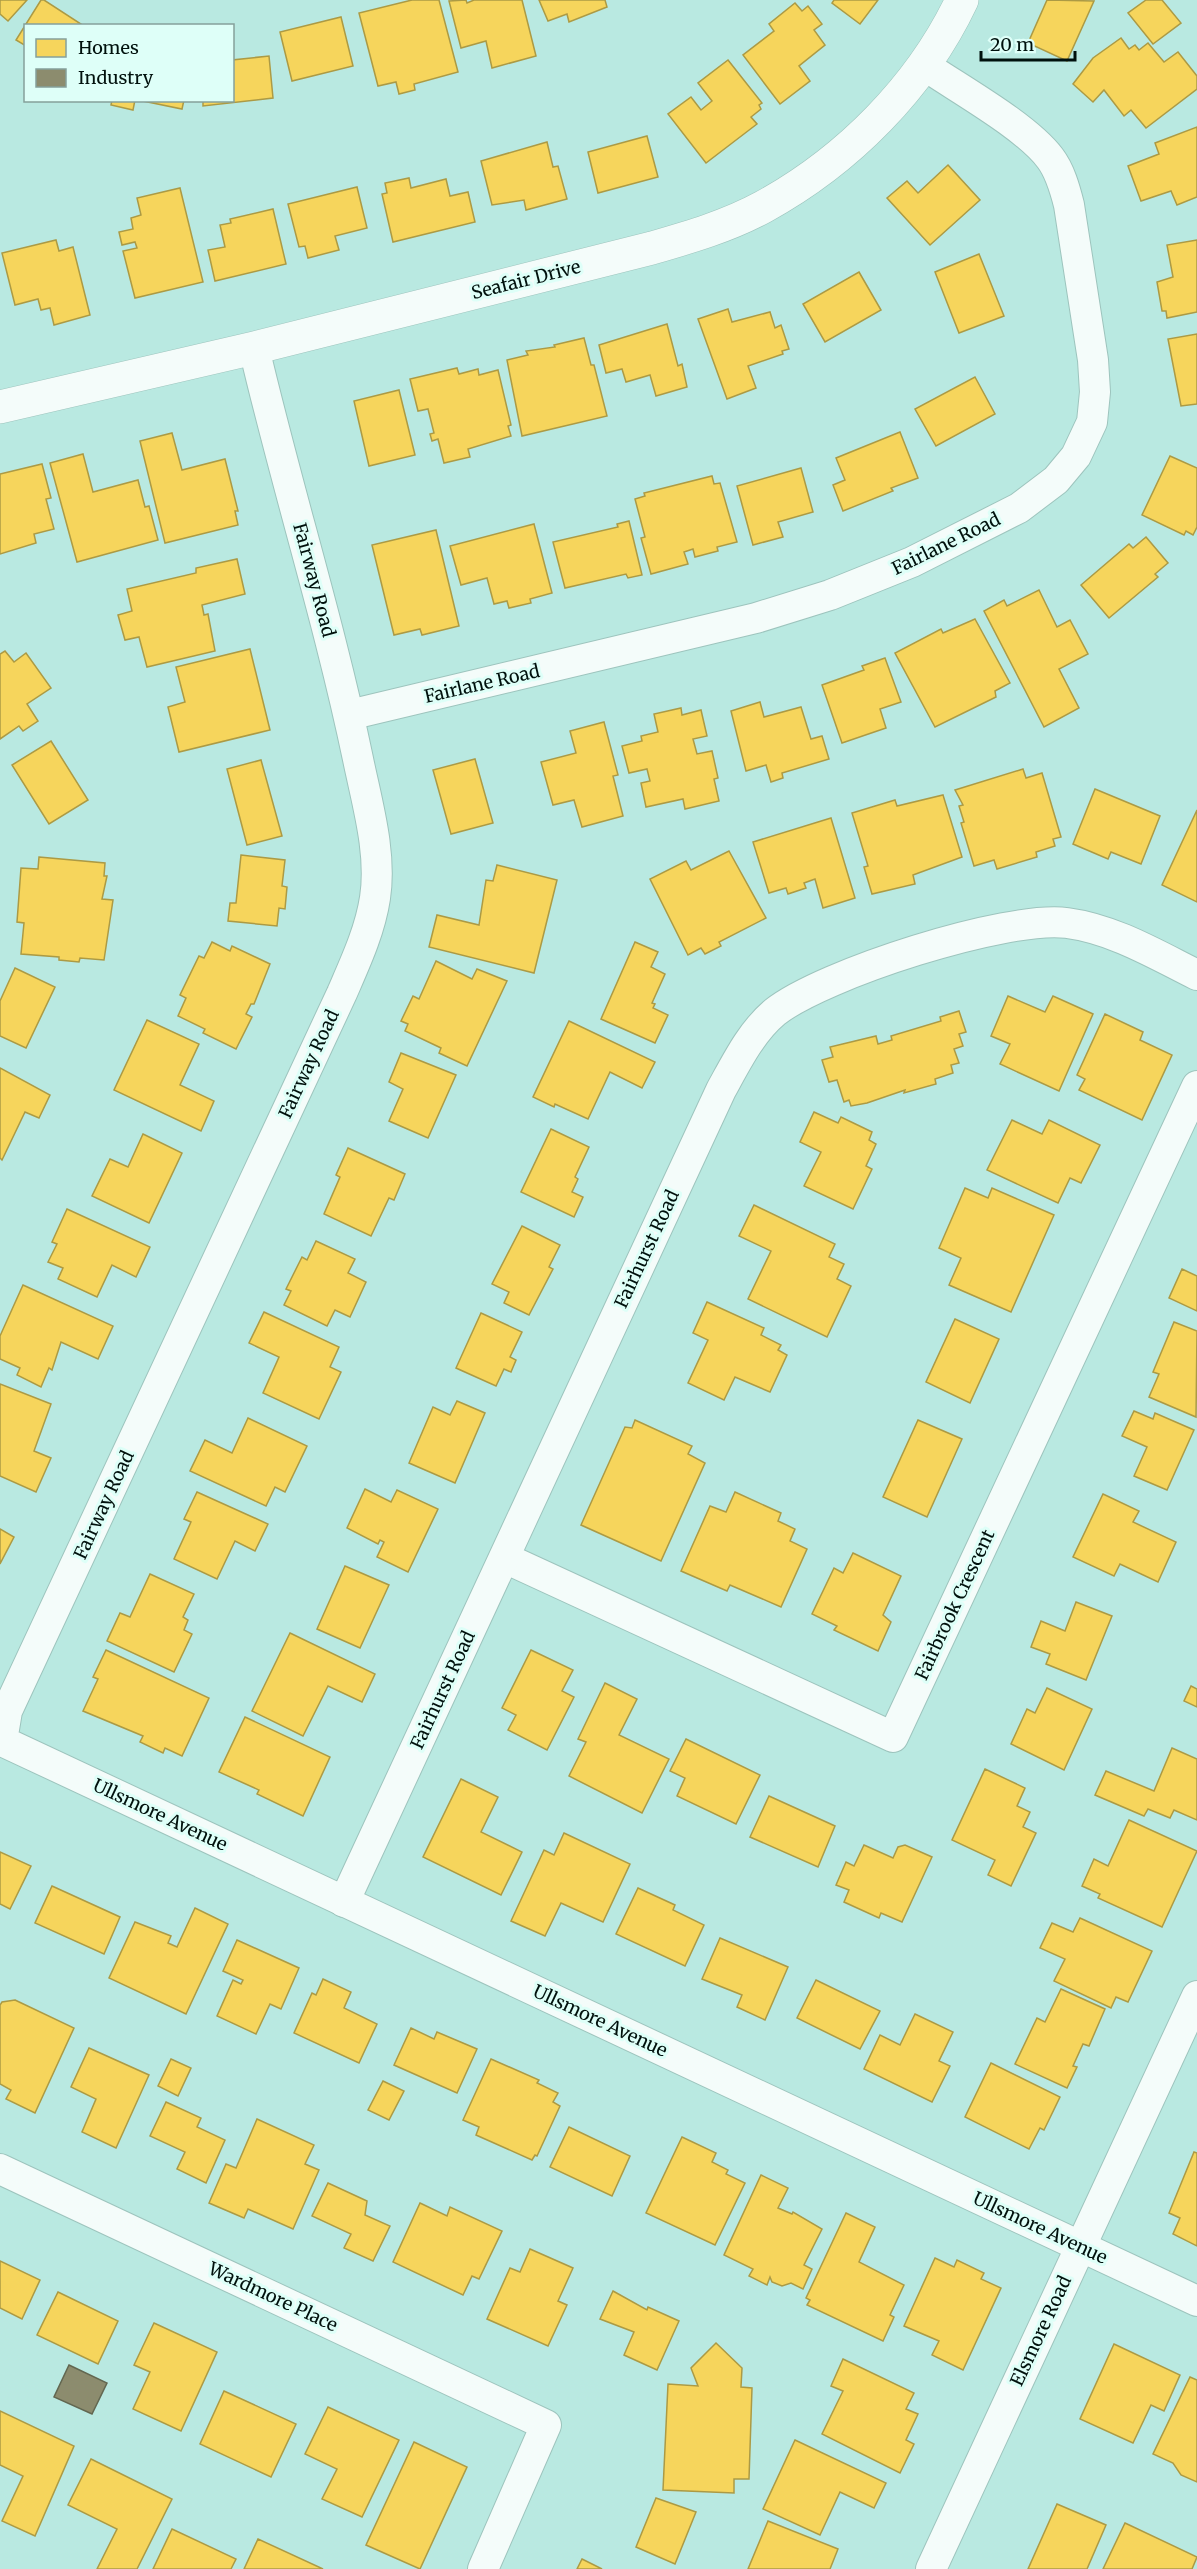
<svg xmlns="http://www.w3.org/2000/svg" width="1197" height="2569" viewBox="0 0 1197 2569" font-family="Merriweather,serif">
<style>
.homes{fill:#f6d55c;stroke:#ac9a44;stroke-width:1.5}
.industry{fill:#8c8c6e;stroke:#626751;stroke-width:1.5}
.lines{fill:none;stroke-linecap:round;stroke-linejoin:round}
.street-casing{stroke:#9dc4bd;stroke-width:32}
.secondary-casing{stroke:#9dc4bd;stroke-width:34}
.street{stroke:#f4fcfa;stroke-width:30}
.secondary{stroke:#f4fcfa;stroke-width:33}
.labels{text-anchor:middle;stroke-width:6;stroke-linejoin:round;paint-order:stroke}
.street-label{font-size:18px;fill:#00110d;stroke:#defff8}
</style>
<rect width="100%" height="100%" fill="#b9e9e1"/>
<!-- homes -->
<g class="homes">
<path d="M0,0H27L8,21L0,14Z"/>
<path d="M41,0H44L84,26H26V46L16,40Z"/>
<path d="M412,0H439L458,72L414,84L415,90L399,94L396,82L378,86L359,13Z"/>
<path d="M466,0L467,3L474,0H522L536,56L492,68L486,41L461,48L449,1Z"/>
<path d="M539,0H605L607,7L569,22L567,14L548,21Z"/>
<path d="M834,0H878L860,24L832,3Z"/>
<path d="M1047,0L1094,1L1067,61L1028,43Z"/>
<path d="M1146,0H1162L1181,23L1153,44L1128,13Z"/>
<path d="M795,3L802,11L808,6L822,24L814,30L825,45L799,66L810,81L780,104L743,55L774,31L769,24Z"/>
<path d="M341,17L353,66L292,81L280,32Z"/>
<path d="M1121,38L1129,49L1135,45L1139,50L1148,43L1164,62L1178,52L1197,76V89L1146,128L1131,110L1124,116L1104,90L1093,102L1073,84L1093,58Z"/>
<path d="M269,56L273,98L203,106V100H232V60Z"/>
<path d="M728,60L762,103L759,105L761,109L751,117L757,124L706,163L668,114L691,97L701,110L712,101L698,83Z"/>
<path d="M112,100H135L133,110L111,105Z"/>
<path d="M138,100H184L182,109Z"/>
<path d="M1197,127V197L1177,205L1171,191L1141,201L1128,166L1159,154L1155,143Z"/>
<path d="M647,136L658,177L598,193L588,152Z"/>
<path d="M547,142L553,167L558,166L567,199L526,210L524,200L492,205L481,161Z"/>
<path d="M948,165L980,200L930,245L887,198L907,181L918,193Z"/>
<path d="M409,178L411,188L446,179L450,196L468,192L475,222L393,242L382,194L387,193L385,183Z"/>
<path d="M357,187L367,228L335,236L339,250L308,258L305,246L299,247L288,204Z"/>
<path d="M180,188L203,282L135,298L123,251L137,248L135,242L122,245L119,232L133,229L131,218L141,215L137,198Z"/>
<path d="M273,209L286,264L215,281L208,250L225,247L220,225L231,223L230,219Z"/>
<path d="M56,240L59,251L73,247L90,315L54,325L50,308L41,310L38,299L15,305L2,253Z"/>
<path d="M1197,240V312L1167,318L1166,311H1162L1157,282L1173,277L1167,245Z"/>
<path d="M979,254L1004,316L959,333L935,272Z"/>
<path d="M859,272L881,310L825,342L803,304Z"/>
<path d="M728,309L732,322L770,312L775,328L781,325L789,349L782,351L783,354L748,366L756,388L727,399L698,319Z"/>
<path d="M667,324L678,366L682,364L687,387L656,396L650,375L626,382L622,369L606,373L599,345Z"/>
<path d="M1197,334V404L1181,406L1168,339Z"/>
<path d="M584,338L591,365H594L607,416L522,436L507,360L528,355L526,351L555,347L554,345Z"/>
<path d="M457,368L459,374L478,369L479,375L498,370L511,425L508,426L511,436L468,449L470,457L444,463L438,439L432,441L430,434L434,433L428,409L418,411L410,379Z"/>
<path d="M975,377L995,414L936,446L915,409Z"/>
<path d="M399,390L415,455L369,466L354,401Z"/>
<path d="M900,432L918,478L891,488L893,491L843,511L833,485L845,480L836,458Z"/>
<path d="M172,433L182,470L225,459L238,511H235L238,525L165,543L140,441Z"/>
<path d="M83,454L93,492L138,480L145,507L149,506L158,540L77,562L50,463Z"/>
<path d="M1170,456L1197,468V527L1193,535L1186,531L1184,535L1142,515Z"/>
<path d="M42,464L51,498L46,499L54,529L34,534L36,543L0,554V474Z"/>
<path d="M801,468L813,512L778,522L783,537L753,545L737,486Z"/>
<path d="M712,476L714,484L720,483L737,542L717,547L718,551L695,557L693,549L684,552L688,564L651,574L641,538L645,537L635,499L645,496L644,493Z"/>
<path d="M629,521L642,575L628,578L626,574L565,588L553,542L618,527L617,524Z"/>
<path d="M534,524L552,593L530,599L531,603L509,608L507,601L494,604L487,578L461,585L450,546Z"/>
<path d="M436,530L459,626L422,635L420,629L394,635L372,545Z"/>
<path d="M1146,537L1168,563L1155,574L1158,577L1109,618L1081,585L1129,544L1133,548Z"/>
<path d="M237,559L245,594L202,605L204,615L208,614L215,651L147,667L139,637L125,640L118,615L132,611L127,589L196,573V568Z"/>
<path d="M1039,590L1057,627L1070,620L1088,654L1059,669L1079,708L1044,727L984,611L1004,600L1007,606Z"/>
<path d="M975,619L1010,683L995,691L996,697L935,727L895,653L941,629L943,633Z"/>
<path d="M250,649L270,730L179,752L168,707L185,702L176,667Z"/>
<path d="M5,651L14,662L26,653L51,688L27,704L38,721L23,731L19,726L0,739V654Z"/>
<path d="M885,658L901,702L880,709L886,728L842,743L822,685L864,670L862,666Z"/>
<path d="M760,702L764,717L801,707L811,739L822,736L829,759L782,773L783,778L771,782L766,765L746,771L731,711Z"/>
<path d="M681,708L682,715L701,710L707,736L693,739L697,754L712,751L718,778L714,779L719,801L685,809L683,799L646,807L641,783L650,781L647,769L629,773L622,746L642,741L641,736L658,732L654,714Z"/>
<path d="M604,722L618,775L613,776L623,816L582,827L574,800L553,805L541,762L576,753L570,731Z"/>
<path d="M51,741L88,800L49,824L12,765Z"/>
<path d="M475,759L493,823L451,834L433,770Z"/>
<path d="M261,760L282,836L247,845L227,769Z"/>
<path d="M1023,769L1026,778L1042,773L1061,837L1053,839L1055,846L1036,852L1037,857L997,869L994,860L974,866L961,823L964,822L959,806L963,805L955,790Z"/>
<path d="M1095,789L1160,816L1141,864L1111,852L1108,859L1073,844Z"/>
<path d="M943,795L962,857L913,875L915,884L872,894L864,867L868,866L852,813L895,800L897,806Z"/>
<path d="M1197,810V902L1162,885Z"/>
<path d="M831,818L855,898L823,908L815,879L804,883L806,888L788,894L786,888L769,893L753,842Z"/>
<path d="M729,851L766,918L719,942L721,946L705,954L701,948L688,955L650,879L686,861L691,870Z"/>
<path d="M241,855L285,860L282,886L287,887L285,909L279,908L277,926L228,921L230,903H236Z"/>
<path d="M39,857L105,863L104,876H107L102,899L113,900L104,960L80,958L79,962L59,960V957L21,954L24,923L17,922L21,868L38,869Z"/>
<path d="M497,865L557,880L534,973L429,947L437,915L479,925L486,880L493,881Z"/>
<path d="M212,942L230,951L232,946L270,964L254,1004H251L246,1014L252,1017L236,1049L203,1033L205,1029L178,1016L186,998L180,995L199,956L204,958Z"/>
<path d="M635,942L658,952L651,967L665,974L652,1003L655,1004L653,1008L668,1015L655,1043L601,1019Z"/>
<path d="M436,961L472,979L477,969L507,981L467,1066L439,1053L441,1048L405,1031L408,1024L401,1021L413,996L419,999Z"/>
<path d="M15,968L55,987L26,1048L0,1036V1001Z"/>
<path d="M1008,996L1045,1012L1053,996L1093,1014L1059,1091L1000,1064L1010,1044L991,1036Z"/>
<path d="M959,1011L966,1032L959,1034L963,1046L954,1049L959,1063L951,1065L953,1073L935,1079L936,1084L904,1093L905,1090L867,1103L851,1106L849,1100L844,1102L837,1080L829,1082L822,1060L833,1057L830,1047L876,1036L878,1044L892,1040L891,1036L941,1021L940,1017Z"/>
<path d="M1105,1014L1143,1032L1140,1040L1172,1055L1142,1120L1079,1090L1085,1079L1077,1075Z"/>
<path d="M147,1020L199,1044L180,1085L214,1101L201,1131L114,1090Z"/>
<path d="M569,1021L655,1062L642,1088L610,1072L588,1119L555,1104L554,1107L533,1097Z"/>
<path d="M401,1053L456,1075L428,1138L389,1121L403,1089L389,1082Z"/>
<path d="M0,1068L50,1095L39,1118L25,1112L2,1160L0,1158Z"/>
<path d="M814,1112L838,1123L841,1117L872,1132L869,1140L876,1144L866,1166L872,1169L853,1209L804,1186L821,1152L800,1142Z"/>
<path d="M1012,1120L1042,1134L1049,1120L1100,1145L1081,1183L1070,1178L1058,1203L987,1170Z"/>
<path d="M551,1129L589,1147L575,1177L578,1179L572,1192L583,1197L574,1217L521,1192Z"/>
<path d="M143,1134L182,1153L149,1223L92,1196L110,1159L128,1167Z"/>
<path d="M348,1148L405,1174L394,1200L389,1198L371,1236L324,1214L340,1177L336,1175Z"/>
<path d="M965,1188L988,1198L992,1188L1054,1215L1011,1312L949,1285L961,1258L939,1248Z"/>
<path d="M754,1205L835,1244L829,1257L844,1264L837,1279L851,1286L827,1337L748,1299L771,1251L739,1236Z"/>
<path d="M67,1209L150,1247L136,1277L112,1265L97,1297L58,1279L63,1268L48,1262L57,1244L52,1242Z"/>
<path d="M522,1226L560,1245L549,1267L553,1269L529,1315L504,1303L509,1292L492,1284Z"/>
<path d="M316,1241L355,1259L348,1273L366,1282L350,1317L335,1310L327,1326L284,1305L291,1291L286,1289L302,1257L307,1260Z"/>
<path d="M1182,1269L1197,1276V1311L1169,1298Z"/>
<path d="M23,1285L113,1326L98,1359L61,1342L52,1370L49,1368L41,1387L17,1375L20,1368L0,1359V1336Z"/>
<path d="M707,1302L764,1328L761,1335L781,1345L778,1350L787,1355L770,1392L735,1377L724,1400L688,1383L708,1340L693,1333Z"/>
<path d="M264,1312L339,1347L330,1367L341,1372L319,1419L263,1393L279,1357L249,1343Z"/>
<path d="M481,1313L522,1332L510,1357L516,1360L511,1372L504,1369L496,1386L456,1368Z"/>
<path d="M955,1319L999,1339L970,1403L926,1382Z"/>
<path d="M1174,1322L1197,1331L1196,1417L1149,1397L1159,1374L1153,1372Z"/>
<path d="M0,1384L51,1404L34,1451L51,1458L36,1492L0,1476Z"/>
<path d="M457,1401L485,1413L455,1483L409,1463L433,1407L450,1415Z"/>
<path d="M1134,1411L1153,1419L1155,1413L1194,1430L1167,1490L1134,1476L1147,1447L1122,1436Z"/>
<path d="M248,1418L307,1446L285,1492L275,1487L266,1506L190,1471L205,1440L232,1453Z"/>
<path d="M635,1420L692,1446L688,1454L705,1463L661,1561L581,1525L625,1427L632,1428Z"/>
<path d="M918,1420L962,1439L927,1517L883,1497Z"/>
<path d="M365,1489L391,1502L397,1490L438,1509L408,1572L377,1557L384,1542L380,1540L378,1544L347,1528Z"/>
<path d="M197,1492L268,1524L255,1551L235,1541L217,1579L174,1559L191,1522L184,1519Z"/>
<path d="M735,1492L781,1513L778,1521L795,1529L790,1541L807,1549L781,1607L730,1585L727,1591L681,1571L710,1506L726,1512Z"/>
<path d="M1103,1494L1139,1511L1133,1522L1176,1542L1158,1582L1120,1564L1114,1576L1073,1557Z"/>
<path d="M0,1529L14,1537L0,1564Z"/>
<path d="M853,1553L901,1576L883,1615L891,1622L878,1651L834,1630L837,1626L812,1614L834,1568L843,1573Z"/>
<path d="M345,1566L389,1585L360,1648L317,1629Z"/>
<path d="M150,1574L194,1594L183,1617L188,1620L184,1630L192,1634L174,1672L107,1641L120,1613L130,1617Z"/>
<path d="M1076,1602L1112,1616L1086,1680L1046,1664L1050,1654L1031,1647L1041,1621L1065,1631Z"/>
<path d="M290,1633L375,1674L362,1702L328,1686L303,1736L252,1711Z"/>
<path d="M106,1650L209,1698L182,1756L165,1748L163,1753L140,1742L143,1736L83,1711L98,1679L93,1677Z"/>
<path d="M531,1650L573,1670L562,1691L574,1697L547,1750L508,1730L516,1715L502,1708Z"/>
<path d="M605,1683L637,1699L619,1735L669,1759L642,1813L569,1776L586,1742L578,1739Z"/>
<path d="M1191,1686L1197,1689V1707L1184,1701Z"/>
<path d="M1047,1688L1092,1709L1064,1770L1011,1744L1027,1709L1035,1713Z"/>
<path d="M245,1717L330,1757L303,1816L257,1794L259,1790L219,1772Z"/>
<path d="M686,1739L760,1775L736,1824L677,1796L685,1778L670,1771Z"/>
<path d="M1172,1748L1197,1759V1820L1174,1810L1170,1818L1148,1809L1144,1816L1095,1795L1106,1771L1154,1791Z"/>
<path d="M985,1769L1025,1788L1017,1806L1030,1812L1023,1827L1036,1833L1011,1886L988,1875L995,1860L952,1840Z"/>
<path d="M461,1779L498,1797L481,1832L522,1852L501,1895L423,1857Z"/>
<path d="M769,1796L835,1826L818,1867L750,1837Z"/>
<path d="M1129,1820L1197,1851L1162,1927L1098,1898L1100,1894L1082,1886L1094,1859L1108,1866Z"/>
<path d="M564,1833L630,1864L603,1922L561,1903L545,1936L511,1921L544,1850L554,1855Z"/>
<path d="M864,1845L893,1858L898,1847L905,1845L932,1857L902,1922L881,1913L879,1918L844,1902L849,1890L836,1885L846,1862L854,1866Z"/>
<path d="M0,1852L31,1866L10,1909L0,1904Z"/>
<path d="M52,1886L120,1917L104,1954L35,1923Z"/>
<path d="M638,1888L675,1905L673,1910L704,1925L685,1966L616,1934Z"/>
<path d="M195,1908L228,1924L186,2014L109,1978L135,1922L171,1936L168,1943L177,1947Z"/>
<path d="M1080,1918L1152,1951L1128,2002L1116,1997L1111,2008L1054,1981L1065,1959L1040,1948L1052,1923L1073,1932Z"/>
<path d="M720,1938L788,1967L765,2020L737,2007L742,1995L702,1979Z"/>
<path d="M237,1940L299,1968L281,2009L270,2004L256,2034L217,2016L233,1980L241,1984L243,1980L223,1971Z"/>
<path d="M323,1979L351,1992L344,2008L377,2024L359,2063L294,2033L312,1993L316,1995Z"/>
<path d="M816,1980L880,2011L860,2049L797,2018Z"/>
<path d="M1061,1989L1105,2009L1089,2046L1083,2044L1073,2066L1077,2067L1067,2088L1015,2064L1037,2018L1045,2022Z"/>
<path d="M15,2000L74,2028L35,2113L6,2099L11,2090L0,2084V2005L2,2002Z"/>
<path d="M915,2014L953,2032L939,2061L950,2066L932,2102L864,2069L880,2035L900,2045Z"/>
<path d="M411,2028L434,2039L437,2032L477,2049L457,2093L394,2065Z"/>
<path d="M89,2048L149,2075L116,2148L82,2132L96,2099L71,2087Z"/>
<path d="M171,2059L191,2068L178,2096L158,2086Z"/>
<path d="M491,2059L539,2080L537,2083L558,2093L553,2102L560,2106L537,2156L535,2155L532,2160L476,2135L479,2127L463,2120Z"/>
<path d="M991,2063L1060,2097L1044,2130L1040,2128L1029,2149L965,2117Z"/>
<path d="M383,2081L404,2091L389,2120L368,2110Z"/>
<path d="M166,2102L201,2118L197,2127L225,2140L206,2183L177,2169L185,2152L150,2136Z"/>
<path d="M257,2119L314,2145L305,2164L319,2170L293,2229L248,2209L244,2218L209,2203L226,2164L236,2168Z"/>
<path d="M569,2127L630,2156L612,2196L550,2167Z"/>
<path d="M682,2137L716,2153L712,2162L728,2170L726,2174L745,2183L715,2245L646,2213Z"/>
<path d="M1194,2152L1197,2153V2246L1173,2234L1180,2218L1169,2213Z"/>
<path d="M761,2175L788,2188L778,2208L792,2214L793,2212L822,2229L804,2265L812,2269L803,2289L791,2283L782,2286L772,2282L770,2277L767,2285L749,2276L753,2269L724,2255Z"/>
<path d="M328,2183L367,2201L365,2215L390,2226L373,2261L344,2248L351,2234L312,2216Z"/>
<path d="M420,2203L447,2216L450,2207L502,2231L479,2279L472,2276L463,2295L393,2262Z"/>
<path d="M846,2213L875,2227L859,2262L904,2285L890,2315L894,2317L883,2341L807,2305L810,2300L806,2298Z"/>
<path d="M530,2249L573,2268L558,2301L567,2305L548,2346L487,2319L510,2268L520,2272Z"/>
<path d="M935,2258L954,2267L957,2260L984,2273L981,2279L1001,2288L963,2370L932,2355L939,2341L904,2326Z"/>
<path d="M0,2261L40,2280L22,2319L0,2308Z"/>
<path d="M613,2291L647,2310L648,2307L679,2321L657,2370L624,2355L634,2332L600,2319Z"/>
<path d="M58,2292L118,2321L98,2364L37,2335Z"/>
<path d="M154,2323L217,2352L181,2431L133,2409L150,2372L134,2365Z"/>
<path d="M716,2343L742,2368L741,2387L752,2388L749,2479H734V2493L663,2490L668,2384L698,2386L691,2368Z"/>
<path d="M1114,2344L1180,2375L1164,2411L1151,2405L1133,2443L1080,2419Z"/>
<path d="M843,2359L914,2393L906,2409L918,2414L906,2440L914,2444L900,2473L822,2434L843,2391L831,2386Z"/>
<path d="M1190,2377L1197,2380V2482L1181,2475L1173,2463L1153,2454Z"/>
<path d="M224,2391L296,2424L271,2477L200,2444Z"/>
<path d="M328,2407L399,2440L362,2517L322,2499L337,2469L305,2454Z"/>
<path d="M0,2411L74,2446L35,2536L2,2521L23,2476L0,2465Z"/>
<path d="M795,2440L886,2483L874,2508L840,2492L820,2535L763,2509Z"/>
<path d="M414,2442L467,2467L420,2569L366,2545Z"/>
<path d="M91,2459L172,2499L137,2569H97L117,2529L68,2505Z"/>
<path d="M656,2498L696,2512L675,2564L636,2547Z"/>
<path d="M1057,2504L1106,2525L1087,2569H1028Z"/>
<path d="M768,2521L838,2549L830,2569H748Z"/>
<path d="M1125,2523L1197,2557L1192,2569H1103Z"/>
<path d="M172,2529L236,2559L231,2569H153Z"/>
<path d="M258,2539L323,2569H244Z"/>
<path d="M582,2559L602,2569H577Z"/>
</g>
<!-- industry -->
<path class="industry" d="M69,2365L107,2383L92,2414L54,2397Z"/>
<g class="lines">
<defs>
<g id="street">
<path d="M254,348C286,485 329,620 358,759C367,803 382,853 375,898C370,931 355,963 342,993L7,1711L2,1741L1197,2301"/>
<path d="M349,715L756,618L830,595L912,562L1019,508L1056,480L1076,456L1092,422L1095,392L1093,360L1069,205C1065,189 1060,171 1050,158C1026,126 959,89 924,65"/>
<path d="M505,1558L893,1737L1197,1086"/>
<path d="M344,1902L721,1090C736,1063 751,1032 775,1012C823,974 1007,915 1067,923C1113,929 1155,954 1197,975"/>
<path d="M0,2169L546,2425L483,2569"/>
<path d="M931,2569L1197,1996"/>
</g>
<path id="secondary" d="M0,407L254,348L652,248C690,237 728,226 763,207C847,161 921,87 962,0"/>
</defs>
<!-- street casing -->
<use href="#street" class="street-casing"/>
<!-- secondary casing -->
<use href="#secondary" class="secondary-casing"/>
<!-- street -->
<use href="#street" class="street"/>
<!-- secondary -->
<use href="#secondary" class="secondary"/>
</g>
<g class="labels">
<!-- street labels -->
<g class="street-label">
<text transform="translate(526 280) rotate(-14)" y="6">Seafair Drive</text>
<text transform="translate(946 544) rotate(-26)" y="6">Fairlane Road</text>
<text transform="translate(314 580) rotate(75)" y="6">Fairway Road</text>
<text transform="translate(482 684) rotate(-13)" y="6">Fairlane Road</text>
<text transform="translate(309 1064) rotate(-65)" y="6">Fairway Road</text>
<text transform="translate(647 1249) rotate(-65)" y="6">Fairhurst Road</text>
<text transform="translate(104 1505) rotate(-65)" y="6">Fairway Road</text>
<text transform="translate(955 1605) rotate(-65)" y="6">Fairbrook Crescent</text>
<text transform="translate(443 1690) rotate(-65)" y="6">Fairhurst Road</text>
<text transform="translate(160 1815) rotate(25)" y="6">Ullsmore Avenue</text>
<text transform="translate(600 2021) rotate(25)" y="6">Ullsmore Avenue</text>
<text transform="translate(1040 2228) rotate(25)" y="6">Ullsmore Avenue</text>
<text transform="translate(273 2297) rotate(25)" y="6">Wardmore Place</text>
<text transform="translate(1041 2331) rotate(-65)" y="6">Elsmore Road</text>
</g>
</g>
<!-- legend -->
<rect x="24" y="24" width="210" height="78" fill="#defff8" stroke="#85a09a" stroke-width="1.5"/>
<rect x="36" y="39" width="30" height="18" fill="#f6d55c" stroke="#85a09a" stroke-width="1.5"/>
<text x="78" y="54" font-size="18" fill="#00110d">Homes</text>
<rect x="36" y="69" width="30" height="18" fill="#8c8c6e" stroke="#85a09a" stroke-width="1.5"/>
<text x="78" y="84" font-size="18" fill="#00110d">Industry</text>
<!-- scale -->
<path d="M981 51v9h94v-9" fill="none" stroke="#00110d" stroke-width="3"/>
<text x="990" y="51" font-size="18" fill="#00110d" stroke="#defff8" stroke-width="4.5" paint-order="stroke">20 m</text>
</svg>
